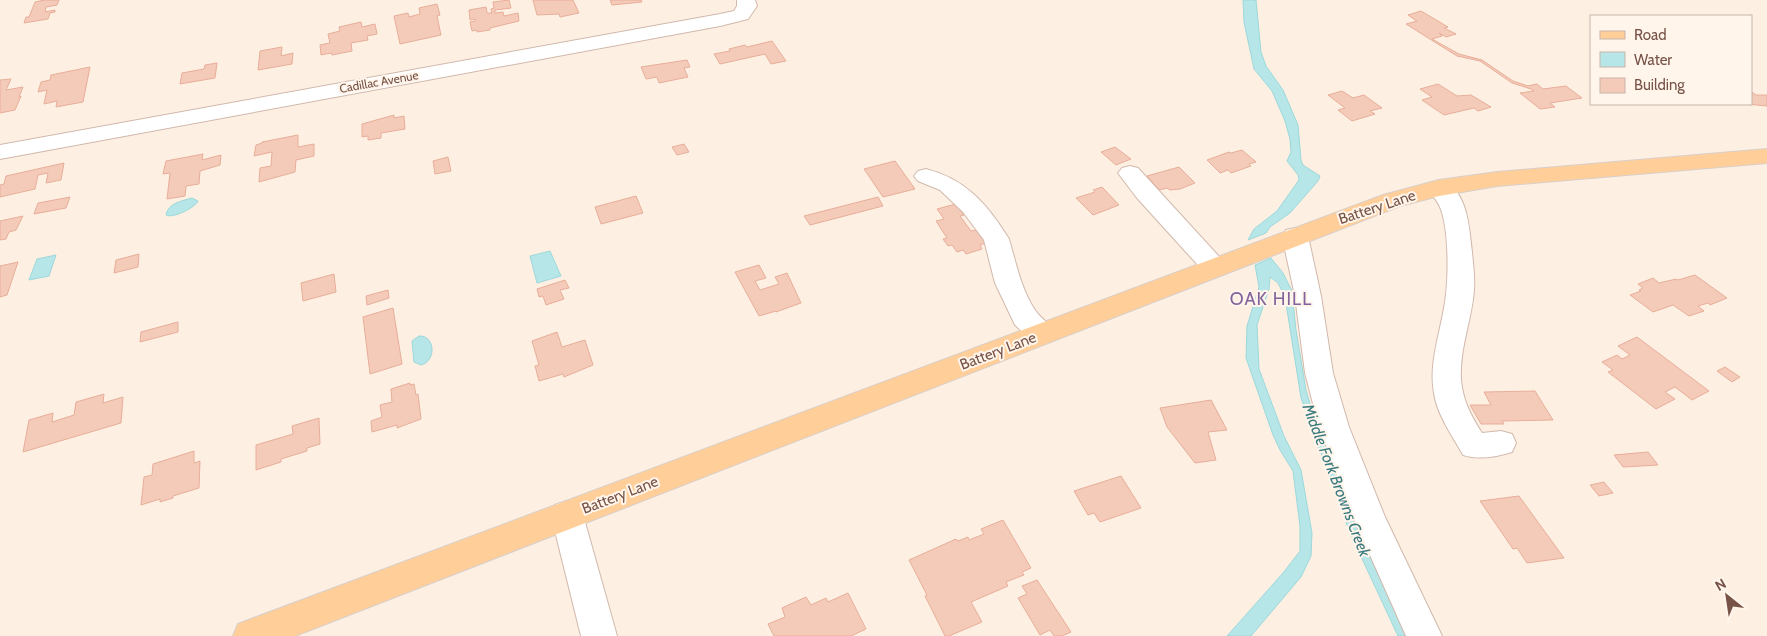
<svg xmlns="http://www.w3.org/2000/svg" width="1767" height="636" viewBox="0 0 1767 636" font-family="Cabin,sans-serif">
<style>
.water{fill:#b6e6e8;stroke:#9cd8da}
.building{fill:#f4cab9;stroke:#e8ae99}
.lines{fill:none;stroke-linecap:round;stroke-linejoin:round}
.minor-casing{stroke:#d1b8ab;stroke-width:2}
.major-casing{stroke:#d9cfcb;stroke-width:2}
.minor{fill:#fff;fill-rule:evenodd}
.major{fill:#ffce99;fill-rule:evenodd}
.labels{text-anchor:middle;stroke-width:4;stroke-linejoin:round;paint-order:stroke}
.far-street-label{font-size:12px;fill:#775347;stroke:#fff5eb}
.street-label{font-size:15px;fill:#775347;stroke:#fff5eb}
.water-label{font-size:16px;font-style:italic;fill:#3a7a7e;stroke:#fff5eb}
.quarter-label{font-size:18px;letter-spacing:1px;fill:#82639b;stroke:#fff5eb}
</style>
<rect width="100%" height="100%" fill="#fdf0e3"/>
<!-- water -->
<g class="water">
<path d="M1243,0H1256L1261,52L1266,66L1283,90L1298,125L1301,160L1303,165L1320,176L1318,181L1290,213L1270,227L1266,233L1248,240L1254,229L1277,211L1299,180L1298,175L1287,161L1291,152L1290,139L1285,121L1272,91L1254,69L1244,22Z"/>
<path d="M192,198L198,201C196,207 173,219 166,215C168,203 182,201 192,198Z"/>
<path d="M550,251L561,276L537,283L530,256Z"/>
<path d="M56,255L49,276L29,280L37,259Z"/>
<path d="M1271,258L1283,273L1292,291L1296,330L1306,390L1314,417L1408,636H1398L1350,533L1301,398L1285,297L1278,283L1270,277L1269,289L1257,325L1259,369L1284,436L1301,470L1312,533L1311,556L1301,577L1251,636H1227L1283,573L1300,551V526L1293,471L1280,450L1273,435L1246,358L1247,326L1259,287L1255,265Z"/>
<path d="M419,336C435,335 437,361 421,365L414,362L412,341Z"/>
</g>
<!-- building -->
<g class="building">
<path d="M44,0H59L57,5L46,7L45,12L55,10V12L50,13L48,19L24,23L26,17H29L35,2Z"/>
<path d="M509,0L511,8L495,10V13L503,12L504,16L518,13L519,21L490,28V30L477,32V30L472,31L470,22L475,21V19L470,20L469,10L486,7L487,13H492L491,9L494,8L493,2Z"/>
<path d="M533,0H573L579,13L560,17L559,14L537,15Z"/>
<path d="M610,0H641L642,2L612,5Z"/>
<path d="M437,4L440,15L437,16L441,35L400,44L394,16L408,13L409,17L420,14L419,8Z"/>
<path d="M1421,11L1448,27L1444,28L1456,34L1446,37L1439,33L1442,36L1432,39L1459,54L1482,60L1513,81L1528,86L1537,84L1543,89L1566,86L1582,98L1550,103L1555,107L1540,109L1520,93L1534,91L1531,89L1512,83L1480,61L1457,56L1406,24L1417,21L1408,15Z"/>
<path d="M361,22L362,27L375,24L377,34L367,36L368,40L351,43L352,51L332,55L331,53L321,55L320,45L330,43L328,34L340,31L339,27Z"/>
<path d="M772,41L786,61L771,64L765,54L720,64L714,54L730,51L729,49L745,45L747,47Z"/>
<path d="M282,47L281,56L293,53L292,64L258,70L260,51Z"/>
<path d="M687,60L690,67L684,68L688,77L659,83L657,77L646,79L641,67Z"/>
<path d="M217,63L215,78L180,84L182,73L204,69L205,65Z"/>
<path d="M90,67L83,102L56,107L57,101L44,104L47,90L38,92L41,82L50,80L51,75Z"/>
<path d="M11,79L6,90L23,87L19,97L21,96L15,110L0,113V80Z"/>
<path d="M1438,84L1457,96L1471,95L1491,107L1478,111L1474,108L1444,115L1422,100L1432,97L1420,89Z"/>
<path d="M1342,91L1353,98L1364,95L1382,108L1370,111L1375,114L1352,121L1338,110L1345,108L1328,95Z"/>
<path d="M1752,92L1756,95H1767V106L1747,104H1751Z"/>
<path d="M394,115V118L404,116L405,129L381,133V138L368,140V136L362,137V124Z"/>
<path d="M298,135V147L314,144V156L296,160L295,172L259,182L260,168L271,166L272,152L254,156L256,145L262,143V142Z"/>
<path d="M684,144L689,152L677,155L672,147Z"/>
<path d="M1115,147L1131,159L1116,165L1101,152Z"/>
<path d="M1242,150L1256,162L1249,164L1251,166L1231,173L1228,170L1220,173L1207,160L1229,152L1231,153Z"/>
<path d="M203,154L202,160L221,155L220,165L200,171L199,184L186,186L185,196L167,199L170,173L163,174L166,161Z"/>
<path d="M448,157L451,171L435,174L433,161Z"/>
<path d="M895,161L915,189L883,197L864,169Z"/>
<path d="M64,163L61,180L46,183L48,173L38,175L35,189L0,197V185L4,184L6,176Z"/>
<path d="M1179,167L1195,183L1180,189L1170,190L1167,188L1159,190L1147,176Z"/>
<path d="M1102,187L1119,205L1093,215L1076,198L1095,192L1093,190Z"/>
<path d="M636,196L643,213L601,224L595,207Z"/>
<path d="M70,197L66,208L34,214L38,203Z"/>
<path d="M878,197L883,206L810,225L804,216Z"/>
<path d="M956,204L964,215L960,216L971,231L976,230L986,243L980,245L982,249L966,254L963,250L957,252L952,245L948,246L943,239L947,238L936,221L944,219L937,209Z"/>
<path d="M23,216L16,230L9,232L6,239L0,240V221Z"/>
<path d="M139,254L138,267L114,273L116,260Z"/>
<path d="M18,262L7,295L0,297V266Z"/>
<path d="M759,265L766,278L755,281L760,290L779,284L775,277L787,273L801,303L776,312V311L759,316L735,272Z"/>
<path d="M334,274L336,292L303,301L301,283Z"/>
<path d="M1695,275L1727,298L1710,305L1708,303L1698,306L1704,311L1689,316L1673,305L1653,312L1630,295L1641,291L1639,290L1643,288L1638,284L1653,278L1659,283L1676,279L1678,280Z"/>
<path d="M565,280L569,288L560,290L564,299L546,305L543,296L539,297L537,289Z"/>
<path d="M388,290L389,298L367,305L366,296Z"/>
<path d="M393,308L402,364L370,374L363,317Z"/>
<path d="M178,322V332L140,342L141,332Z"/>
<path d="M557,332L562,347L585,340L593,365L564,377L563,374L539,381L535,366L539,365L532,341Z"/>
<path d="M1637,337L1709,391L1692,400L1675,387L1665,392L1675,399L1656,409L1608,372L1613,370L1602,362L1617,355L1622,359L1630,355L1618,346Z"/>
<path d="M1725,367L1740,377L1732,382L1717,371Z"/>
<path d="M410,383V385L414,384L416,395L418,394L421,419L397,428V425L372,432L371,421L382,417L380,405L392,402L391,389Z"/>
<path d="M1535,391L1553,420L1502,421L1504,424H1481L1470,405H1491L1484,392Z"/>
<path d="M104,394L103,403L123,397L121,423L23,452L29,420L53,413L52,422L74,415L76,402Z"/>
<path d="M1211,400L1227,430L1208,432L1216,460L1195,463L1167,427L1160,408Z"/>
<path d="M319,418L320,444L307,448V451L281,459V462L256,470V445L293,434L292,426Z"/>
<path d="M194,451V463L200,461L199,488L173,496V498L160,502V499L141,505L144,477L152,475L153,464Z"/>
<path d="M1648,452L1658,465L1623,467L1614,455Z"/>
<path d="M1121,476L1141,508L1100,522L1094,513L1088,515L1074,491Z"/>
<path d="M1604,482L1613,493L1599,496L1590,485Z"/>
<path d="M1519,496L1564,558L1527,563L1517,548L1513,549L1480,501Z"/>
<path d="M1003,520L1031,568L1022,572L1024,575L1006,582L1008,586L971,602L982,622L949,636H945L925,596L927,595L909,560L956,539L958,541L968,537L969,540L984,534L981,529Z"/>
<path d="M1037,580L1071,632L1062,636H1054L1050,630L1040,635L1018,598L1027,594L1022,586Z"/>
<path d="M848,593L866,629L851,636H774L768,624L785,617L782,608L806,597L811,605L826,598L828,602Z"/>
</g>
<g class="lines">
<defs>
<g id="minor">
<path d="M737,0H755L757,6L748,19L720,26L0,159V145L720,14L734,11L737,6Z"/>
<path d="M1130,166L1138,168L1224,262L1228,268L1224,274L1215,277L1206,274L1137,198L1118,173L1122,168Z"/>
<path d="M926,169C966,179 988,205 1009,239C1016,263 1021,289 1035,310C1041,319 1051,324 1056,334L1052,341L1042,344L1032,341L1015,325L995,283L984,240L963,212L940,190L918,181L914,176L918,171Z"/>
<path d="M1439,180C1468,188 1469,227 1472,252C1473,264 1475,277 1474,290C1472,320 1459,349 1461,380C1463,401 1471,416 1482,433L1501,431L1512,434L1516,443L1512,452C1496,457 1479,460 1463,455C1452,435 1437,415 1434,393C1429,366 1438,340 1443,313C1449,288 1450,231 1440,207C1437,200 1431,194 1427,188L1431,183Z"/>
<path d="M1295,228L1304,230L1308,236L1321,296L1333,373L1349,427L1385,517L1442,636H1406L1353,517L1319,427L1305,373L1295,296L1282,236L1286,230Z"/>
<path d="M567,501L579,505L583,515L617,636H581L551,515L555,505Z"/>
</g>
<path id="major" d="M1767,149V163L1497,186L1439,196L1400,206L295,636H233L238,624L251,619L1383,195L1439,180L1497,172Z"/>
</defs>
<!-- minor casing -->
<use href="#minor" class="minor-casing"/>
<!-- major casing -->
<use href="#major" class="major-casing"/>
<!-- minor -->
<use href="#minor" class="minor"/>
<!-- major -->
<use href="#major" class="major"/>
</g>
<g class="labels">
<!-- far-street labels -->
<g class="far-street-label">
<text transform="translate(379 82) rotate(-10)" y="4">Cadillac Avenue</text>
</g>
<!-- street labels -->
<g class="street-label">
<text transform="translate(1377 207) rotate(-18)" y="5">Battery Lane</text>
<text transform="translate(998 351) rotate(-21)" y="5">Battery Lane</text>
<text transform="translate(620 495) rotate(-21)" y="5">Battery Lane</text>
</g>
<!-- water labels -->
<g class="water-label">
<text transform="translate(1337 480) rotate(69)" y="6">Middle Fork Browns Creek</text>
</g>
<!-- quarter labels -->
<g class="quarter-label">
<text x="1271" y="305">OAK HILL</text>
</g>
</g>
<!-- legend -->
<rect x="1590" y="15" width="162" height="90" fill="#fff5eb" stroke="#c9b4a9"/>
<rect x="1600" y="31" width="25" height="8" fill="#ffce99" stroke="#c9b4a9"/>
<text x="1634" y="40" font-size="15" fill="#775347">Road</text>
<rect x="1600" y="52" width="25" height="15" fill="#b6e6e8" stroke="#c9b4a9"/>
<text x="1634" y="65" font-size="15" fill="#775347">Water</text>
<rect x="1600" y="78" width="25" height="15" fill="#f4cab9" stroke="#c9b4a9"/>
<text x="1634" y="90" font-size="15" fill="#775347">Building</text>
<!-- north arrow -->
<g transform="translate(1727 596) rotate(330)" stroke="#fff5eb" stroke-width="4" paint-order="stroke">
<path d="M0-4L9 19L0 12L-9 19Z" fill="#775347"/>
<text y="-8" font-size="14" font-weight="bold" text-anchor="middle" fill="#775347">N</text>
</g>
</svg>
